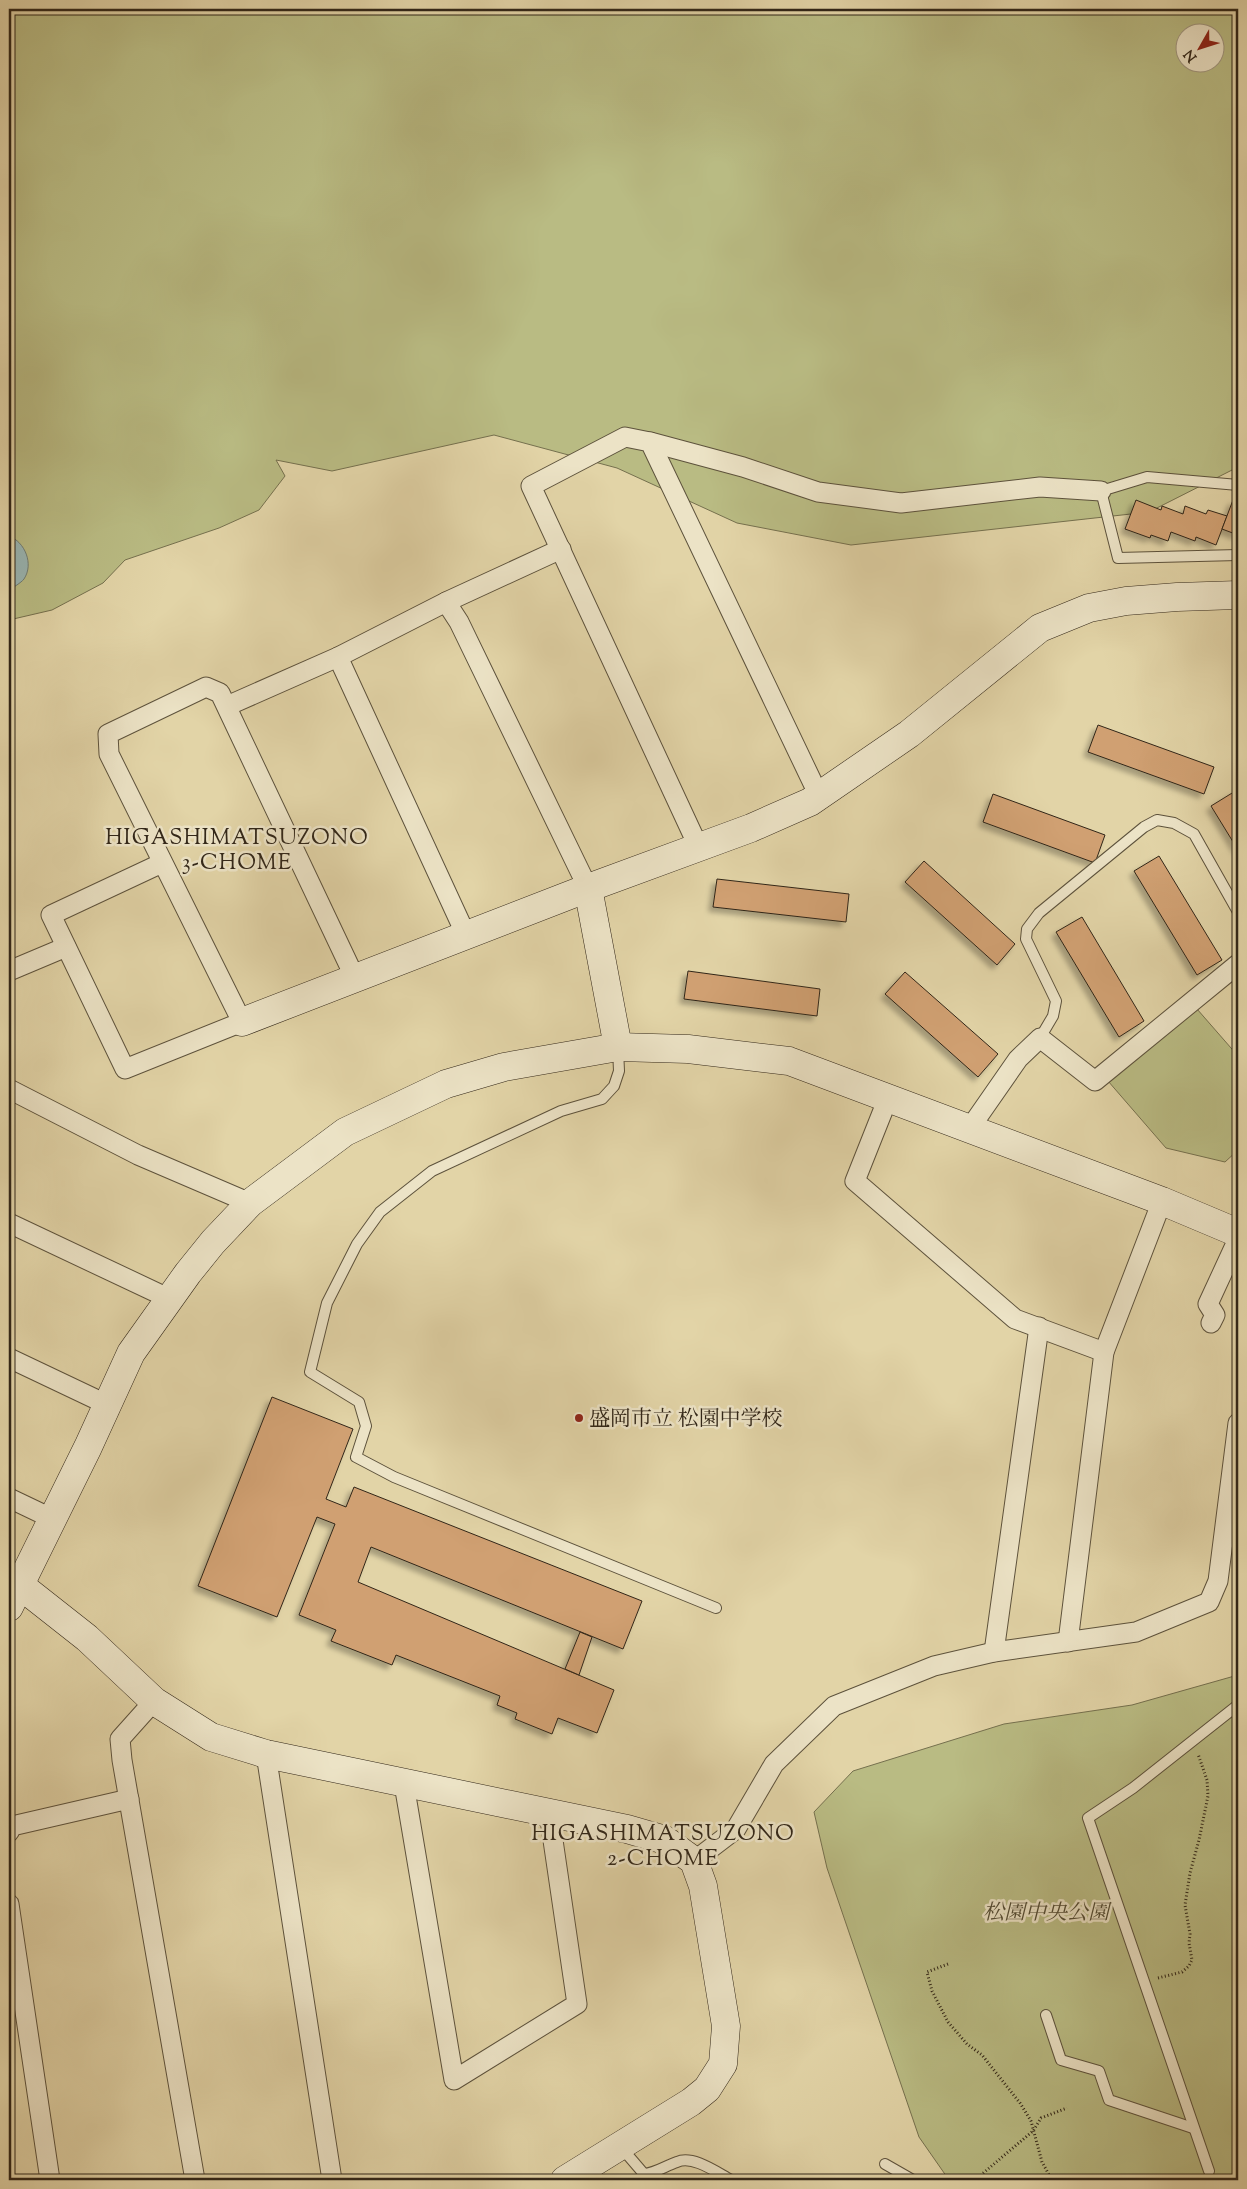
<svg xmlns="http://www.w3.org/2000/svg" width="1247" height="2189" viewBox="0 0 1247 2189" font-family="'Sorts Mill Goudy','Noto Serif JP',serif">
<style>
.green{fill:#b9bb83;stroke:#75704e;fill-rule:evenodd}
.water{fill:#99b5b2;stroke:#6f7c74}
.building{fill:#d0a072;stroke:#312618;filter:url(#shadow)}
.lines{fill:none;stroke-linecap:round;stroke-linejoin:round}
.lane-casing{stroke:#5d523c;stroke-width:12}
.street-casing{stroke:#5d523c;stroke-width:21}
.secondary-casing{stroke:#312618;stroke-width:29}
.path{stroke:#312618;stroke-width:3;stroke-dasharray:1 2.5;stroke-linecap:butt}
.lane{stroke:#ece3c6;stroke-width:10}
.street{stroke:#ece3c6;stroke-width:19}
.secondary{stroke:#ece3c6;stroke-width:28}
.poi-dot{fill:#8f2418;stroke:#ece3c6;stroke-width:2}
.labels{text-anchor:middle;stroke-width:5;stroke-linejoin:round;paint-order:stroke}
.poi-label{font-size:21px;fill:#312618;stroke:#ece3c6;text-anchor:start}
.park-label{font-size:21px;font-style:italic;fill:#534b33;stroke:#ece3c6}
.neighbourhood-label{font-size:22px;letter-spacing:1px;fill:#312618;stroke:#ece3c6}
</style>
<defs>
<filter id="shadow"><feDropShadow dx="-4.5" dy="4.5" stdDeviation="2.5" flood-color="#0004"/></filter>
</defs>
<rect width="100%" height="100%" fill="#e2d4a7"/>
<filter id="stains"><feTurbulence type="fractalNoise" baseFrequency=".004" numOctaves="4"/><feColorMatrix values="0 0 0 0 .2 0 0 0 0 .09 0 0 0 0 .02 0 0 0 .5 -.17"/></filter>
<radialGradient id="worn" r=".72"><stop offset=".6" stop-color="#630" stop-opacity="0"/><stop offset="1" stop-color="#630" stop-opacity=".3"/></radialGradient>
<!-- green -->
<g class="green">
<path d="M9,9H1238V467L1149,512L851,545L737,523L617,468L494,435L332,471L276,460L285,476L259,510L219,528L125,560L103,583L52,610L9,620ZM1184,32H1214V62H1184Z"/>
<path d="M1197,1009L1238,1056V1150L1225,1162L1166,1148L1108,1081Z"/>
<path d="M1238,1675V2180H949L919,2137L827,1868L814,1812L853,1771L1004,1724L1132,1705Z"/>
</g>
<!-- water -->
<path class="water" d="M9,536C25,542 34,564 24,579C21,583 13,587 9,591Z"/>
<!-- building -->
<g class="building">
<path d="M1136,500L1161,510L1162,506L1183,514L1185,506L1206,514L1208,510L1227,516L1216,545L1196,537L1195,541L1171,532L1168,541L1151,535L1150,538L1125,529Z"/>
<path d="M1233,500L1238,502V535L1222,529Z"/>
<path d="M1098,725L1214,767L1204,794L1088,752Z"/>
<path d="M1237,790L1238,793V850L1211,806Z"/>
<path d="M993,794L1105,835L1095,863L983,822Z"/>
<path d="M1159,856L1222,960L1197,975L1134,871Z"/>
<path d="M924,861L1015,944L997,965L905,882Z"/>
<path d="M717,879L849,894L846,922L713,907Z"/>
<path d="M1082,917L1144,1021L1119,1037L1056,932Z"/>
<path d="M688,971L820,989L817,1016L684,999Z"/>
<path d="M905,972L998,1054L978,1077L885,994Z"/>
<path d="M272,1397L353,1429L326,1499L346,1507L354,1487L642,1601L623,1649L371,1547L358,1582L614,1690L597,1733L558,1718L552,1734L515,1719L517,1713L497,1705L500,1696L396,1655L392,1665L331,1641L336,1630L299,1615L335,1524L317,1517L277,1617L198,1586Z"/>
<path d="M580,1632L592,1637L579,1675L565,1669Z"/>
</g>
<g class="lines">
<defs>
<g id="lane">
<path d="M1238,485L1147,477L1101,491L1118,558L1238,555"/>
<path d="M1040,1038L1053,1016L1056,1001L1026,939L1027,929L1039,913L1144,827L1157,820L1174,823L1194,834L1238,912"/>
<path d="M618,1049L619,1071L614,1086L602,1099L561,1111L432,1171L380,1212L357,1244L327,1303L310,1372L359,1402L366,1426L356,1457L394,1477L716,1608"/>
<path d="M1046,2015L1061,2060L1099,2071L1109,2100L1193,2128"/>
<path d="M620,2146L644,2174C656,2173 665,2166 677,2162C693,2155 716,2172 731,2180"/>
<path d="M885,2164L913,2180"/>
<path d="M1209,2171L1088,1818L1133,1788L1238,1705"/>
</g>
<g id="street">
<path d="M650,442L743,467L818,492L901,503L1040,487L1101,491"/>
<path d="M446,602L561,549"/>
<path d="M227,706L338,657"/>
<path d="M699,848L531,486L625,437L650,442L819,796"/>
<path d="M162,863L51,915L125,1069L242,1022L109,754L108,734L206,687L220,693L355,978"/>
<path d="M466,935L338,657L446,602L459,622L588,888"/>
<path d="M9,971L66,947"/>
<path d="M9,1089L138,1155L250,1203"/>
<path d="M888,1098L855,1181L1015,1319L1104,1352"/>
<path d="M970,1128L1018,1059L1040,1038L1095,1081L1238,964"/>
<path d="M9,1223L170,1299"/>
<path d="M1211,1323L1215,1315L1208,1304L1238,1239"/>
<path d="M9,1358L108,1405"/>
<path d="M9,1498L53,1519"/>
<path d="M1068,1642L1104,1352L1162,1201"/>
<path d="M994,1652L1039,1327"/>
<path d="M154,1701L120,1739L122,1760L195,2180"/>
<path d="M266,1754L332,2180"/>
<path d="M404,1784L454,2080L577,2004L549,1813"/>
<path d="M9,1832L12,1826L129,1799"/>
<path d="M694,1861L736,1829L774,1764L834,1706L934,1666L994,1652L1136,1632L1209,1602L1218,1581L1238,1423"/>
<path d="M9,1904L50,2180"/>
</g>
<g id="secondary">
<path d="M588,888L618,1047"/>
<path d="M242,1022L588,888L751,828L810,802L909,734L1040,628L1089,608L1126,601L1177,597L1238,595"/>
<path d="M21,1586L87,1638L154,1701L211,1737L266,1754L627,1829L665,1840L694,1861L703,1886L726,2026L723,2064L707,2089L691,2102L565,2180"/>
<path d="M9,1607L88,1447L131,1353L188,1273L213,1242L250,1203L345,1132L446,1084L504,1067L618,1047L688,1049L789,1061L1162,1201L1238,1233"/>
</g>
</defs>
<!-- lane casing -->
<use href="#lane" class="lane-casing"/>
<!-- street casing -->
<use href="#street" class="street-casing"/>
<!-- secondary casing -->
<use href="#secondary" class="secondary-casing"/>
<!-- path -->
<g class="path">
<path d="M948,1964L927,1972L932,1991L948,2022L967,2044L982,2055L1020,2103L1031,2121L1042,2162L1052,2180"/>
<path d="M1158,1978L1182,1972L1189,1966L1192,1960L1189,1943L1190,1934L1185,1905L1190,1873L1199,1840L1208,1796L1207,1780L1198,1754"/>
<path d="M975,2180L1033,2131L1041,2118L1067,2108"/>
</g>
<!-- lane -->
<use href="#lane" class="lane"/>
<!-- street -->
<use href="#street" class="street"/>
<!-- secondary -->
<use href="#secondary" class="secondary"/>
</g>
<!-- markers -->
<circle class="poi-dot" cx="579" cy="1418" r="5"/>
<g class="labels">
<!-- poi labels -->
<g class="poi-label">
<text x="589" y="1425">盛岡市立 松園中学校</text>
</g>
<!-- park labels -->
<g class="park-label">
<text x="1046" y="1919">松園中央公園</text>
</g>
<!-- neighbourhood labels -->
<g class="neighbourhood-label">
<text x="237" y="844">HIGASHIMATSUZONO<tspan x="237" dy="25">3-CHOME</tspan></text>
<text x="663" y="1840">HIGASHIMATSUZONO<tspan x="663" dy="25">2-CHOME</tspan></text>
</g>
</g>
<!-- margin -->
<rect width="1247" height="2189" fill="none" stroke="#e2d4a7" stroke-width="30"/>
<rect x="10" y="10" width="1227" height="2169" fill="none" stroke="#312618" stroke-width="2.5"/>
<rect x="15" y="15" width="1217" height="2159" fill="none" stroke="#312618"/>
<!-- north arrow -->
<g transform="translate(1200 48) rotate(231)"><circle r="24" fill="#ece3c6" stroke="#a19780"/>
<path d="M0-4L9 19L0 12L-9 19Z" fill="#8f2418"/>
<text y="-8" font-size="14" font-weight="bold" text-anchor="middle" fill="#312618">N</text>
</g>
<rect width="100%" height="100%" filter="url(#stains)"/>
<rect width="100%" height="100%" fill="url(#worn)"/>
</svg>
